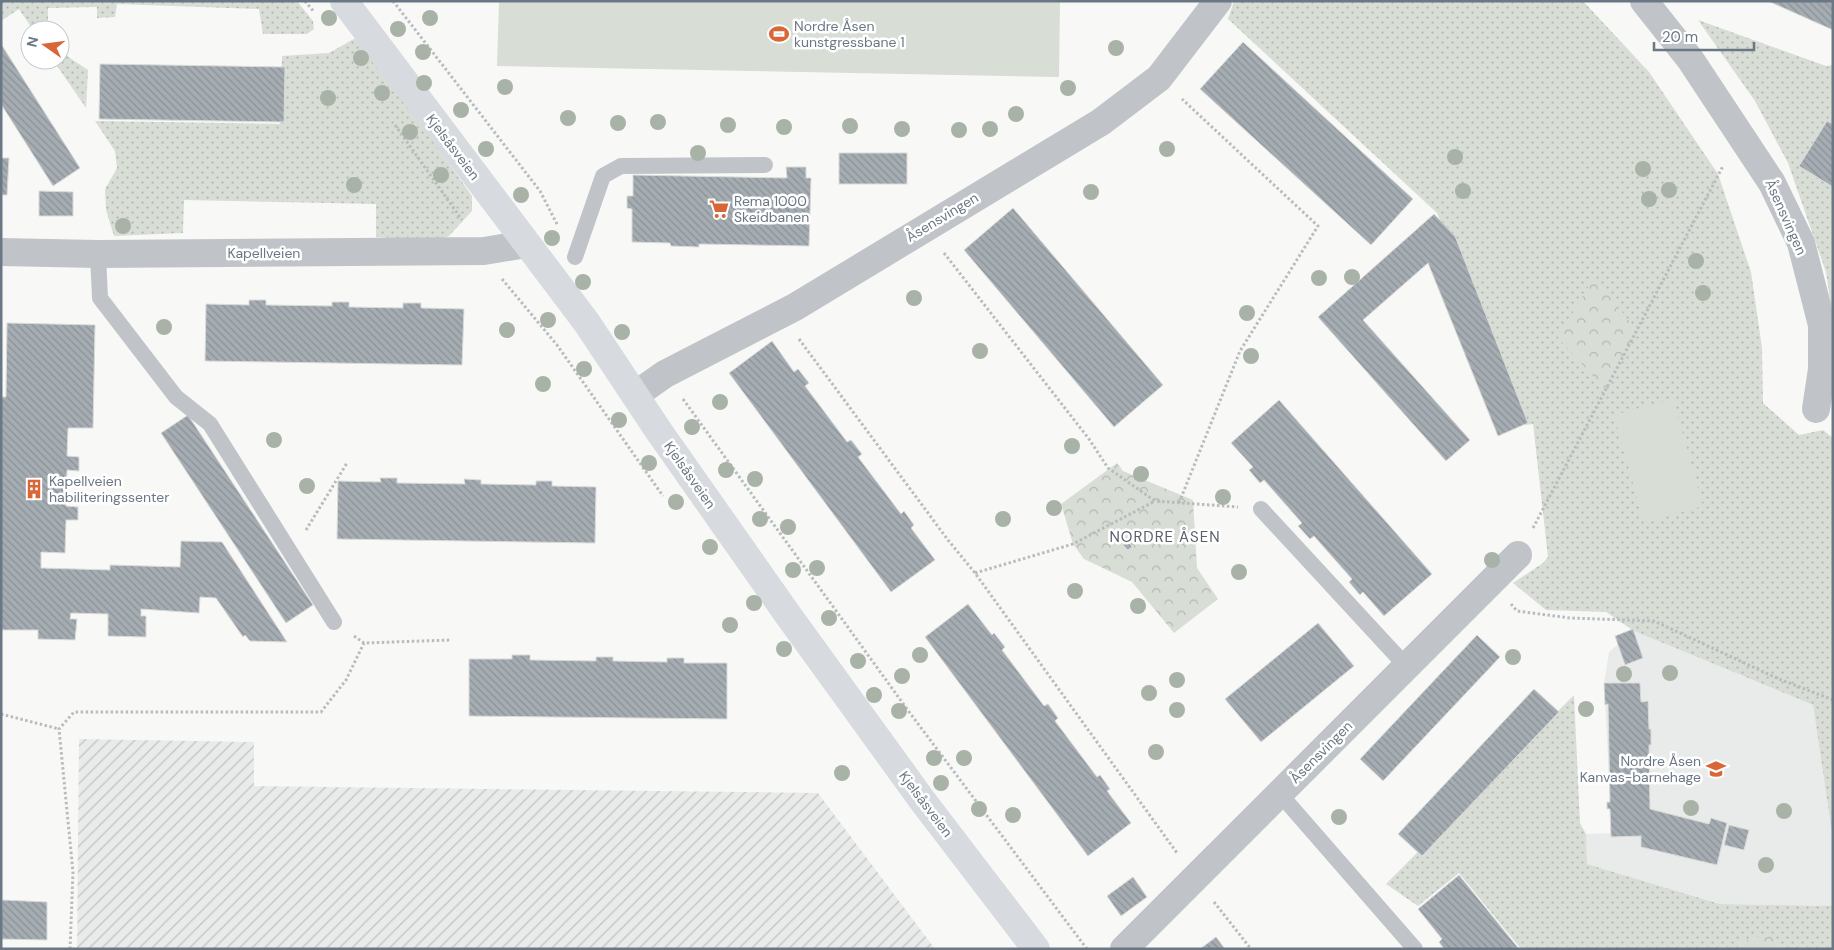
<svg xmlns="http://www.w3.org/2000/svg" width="1834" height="950" viewBox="0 0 1834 950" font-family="'DM Sans',sans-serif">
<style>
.built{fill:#e9ebea}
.industrial{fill:url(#industrial-furrows)}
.grass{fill:url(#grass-dots)}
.park{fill:url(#park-crowns)}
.garden{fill:#d8ddd6}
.building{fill:url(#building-back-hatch);stroke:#dadad9}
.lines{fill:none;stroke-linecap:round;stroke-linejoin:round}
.path{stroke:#b9bcbf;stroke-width:3;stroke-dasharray:2.5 2.5;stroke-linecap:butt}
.lane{stroke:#c0c4c8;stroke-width:16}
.street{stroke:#c0c4c8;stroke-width:28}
.secondary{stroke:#d7dbdf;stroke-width:28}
.tree{fill:#a8b2a6}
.labels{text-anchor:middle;stroke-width:5;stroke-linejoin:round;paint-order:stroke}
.poi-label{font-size:14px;fill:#6a7885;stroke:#fff;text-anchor:start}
.street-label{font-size:14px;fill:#6a7885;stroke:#fff}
.neighbourhood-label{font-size:15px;letter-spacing:1px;fill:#57616b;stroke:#fff}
</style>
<defs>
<pattern id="industrial-furrows" width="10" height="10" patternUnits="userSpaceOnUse" patternTransform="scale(1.25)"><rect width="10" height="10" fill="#e9ebea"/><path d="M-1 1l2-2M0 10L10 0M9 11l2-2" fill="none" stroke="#c1c3c3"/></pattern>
<pattern id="grass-dots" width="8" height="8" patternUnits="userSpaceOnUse" patternTransform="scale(1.25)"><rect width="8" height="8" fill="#d8ddd6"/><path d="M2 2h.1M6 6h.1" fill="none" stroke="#b3b8b3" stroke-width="1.8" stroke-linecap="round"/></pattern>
<pattern id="park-crowns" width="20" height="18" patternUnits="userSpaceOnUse" patternTransform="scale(1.25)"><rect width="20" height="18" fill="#d8ddd6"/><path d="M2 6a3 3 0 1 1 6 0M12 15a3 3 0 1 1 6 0" fill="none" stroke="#b3b8b3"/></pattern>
<pattern id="building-back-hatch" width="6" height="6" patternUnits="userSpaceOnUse" patternTransform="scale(1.25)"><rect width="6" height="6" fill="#a5adb3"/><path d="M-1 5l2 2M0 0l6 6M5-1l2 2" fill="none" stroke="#8a9297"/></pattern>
</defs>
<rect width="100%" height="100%" fill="#f8f9f6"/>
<!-- built -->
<path class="built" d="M1634,631L1813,705L1833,840V906L1720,904L1587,864L1586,834L1612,833L1604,683L1609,652Z"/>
<!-- industrial -->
<path class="industrial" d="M79,739L254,742V786L818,793L935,949H77Z"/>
<!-- grass -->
<g class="grass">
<path d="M1,1H297L313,21L314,29L307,34H263L259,9L117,4L115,17L97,18V7L48,8V30H33L19,9L1,21Z"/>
<path d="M1234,1H1583L1649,72L1718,174L1751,272L1762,348L1763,403L1799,435L1823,430L1833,438V840L1813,705L1634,631L1606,612L1546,610L1513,583L1543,563L1548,557L1533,424L1526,425L1437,213L1228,19Z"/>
<path d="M1698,20L1826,66L1833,65V320L1826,272L1788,163L1755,101Z"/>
<path d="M359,36L472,196V211L449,236L433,241L376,237V204L184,200L183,233L114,236L106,210L105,189L117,168L115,151L95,121L280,124L282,56L329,53Z"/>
<path d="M60,37L64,38V54L88,70L86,108L53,60H60Z"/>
<path d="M1574,695L1580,823L1586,834L1587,864L1720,904L1833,906V949H1784L1770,934L1741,942L1739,949H1521L1459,873L1418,906L1386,884Z"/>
</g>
<!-- park -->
<g class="park">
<path d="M1594,277L1637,331L1606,390L1558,338Z"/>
<path d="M1117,463L1123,471L1193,500L1197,568L1218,599L1174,633L1132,582L1084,559L1073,544L1061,504Z"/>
<path d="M1770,933L1784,949H1739L1741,942Z"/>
</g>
<!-- garden -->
<g class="garden">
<path d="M499,1H1060L1059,77L497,66Z"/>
<path d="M1673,399L1703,506L1644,523L1614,415Z"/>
</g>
<!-- building -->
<g class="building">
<path d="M1768,1H1833V30Z"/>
<path d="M1243,42L1413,199L1371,245L1200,89Z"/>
<path d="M1,44L80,168L53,186L1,104Z"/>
<path d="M100,64L285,67L284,122L99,119Z"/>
<path d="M1827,121L1833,124V187L1799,166Z"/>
<rect x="839" y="153" width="68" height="31"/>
<path d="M1,158H9L7,195H1Z"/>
<path d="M786,167H806V178H811L809,246L699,244V247L671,246L670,243L632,242V209L627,208V196H633V175L787,178Z"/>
<path d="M39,191L73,192V216H39Z"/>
<path d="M1013,208L1163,385L1114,427L964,250Z"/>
<path d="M1434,214L1455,236L1528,423L1498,436L1428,263L1363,320L1470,440L1446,461L1318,317Z"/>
<path d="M249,300H266V305L332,306V302H349V307L403,308V303H421V308L464,309L462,365L205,361L206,304L249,305Z"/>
<path d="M7,323L95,325L93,428H68L67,456L79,457V471L67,470L66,506L78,507V520H66L65,553L41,552V568L110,570V565L180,567L181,541L222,542L287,642L250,641L245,635L243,637L216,598L200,597L199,613L141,609V616H146V637L108,636V614L71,613L70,619H77L75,640L38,639V630H1V397H6Z"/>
<path d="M772,341L794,372L798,369L809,383L805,386L847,442L851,440L862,454L858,457L901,514L904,511L914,525L911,528L935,560L891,592L729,373Z"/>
<path d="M1279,400L1432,574L1384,616L1363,592L1360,595L1349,582L1352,579L1314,536L1310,539L1298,526L1302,523L1264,480L1260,483L1249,470L1253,467L1231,443Z"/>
<path d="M188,415L313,605L286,623L161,433Z"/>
<path d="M380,478H397V483L465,484L464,479L481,480V484L536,485V481H552V486L596,487L595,543L337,539L338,481L381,482Z"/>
<path d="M1128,541L1132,547L1128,550L1123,545Z"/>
<path d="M968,604L992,635L994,633L1005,647L1002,650L1044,706L1048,704L1058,718L1055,721L1097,777L1100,775L1110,789L1107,791L1131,823L1088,856L925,637Z"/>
<path d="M1318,623L1354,666L1261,742L1225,699Z"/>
<path d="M1633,629L1643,658L1625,665L1615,636Z"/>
<path d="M1477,635L1500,657L1383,781L1360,759Z"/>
<path d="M512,655H530V660L596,661V657H613V661L667,662V658H684V663H727V719L469,716V659H512Z"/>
<path d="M1604,683H1640L1641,702L1648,701L1649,729H1651V745H1649L1650,809L1709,824L1711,818L1727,823L1717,865L1641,847V836L1611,837L1610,809H1607V802H1610L1608,704L1605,705Z"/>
<path d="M1534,689L1559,712L1422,856L1398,834Z"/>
<path d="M1729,825L1749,830L1744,850L1724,845Z"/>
<path d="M1459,875L1519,949H1444L1439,942L1442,939L1418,909Z"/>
<path d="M1133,877L1147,897L1121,916L1107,896Z"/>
<path d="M2,900L47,902V940L1,939Z"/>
<path d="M1216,937L1225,949H1200Z"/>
</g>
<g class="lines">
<!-- path -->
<g class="path">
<path d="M305,1L314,12"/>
<path d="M393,1L540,191L558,226"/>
<path d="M395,125L462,220"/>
<path d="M944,253L1089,439L1108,468L1155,501L1238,507"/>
<path d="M502,279L557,345L663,496"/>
<path d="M799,339L948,540L975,573L1177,853"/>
<path d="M683,399L907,709L1087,949"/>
<path d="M1179,503L1240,351L1318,226L1182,99"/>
<path d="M1533,528L1723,166"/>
<path d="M306,530L347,463"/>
<path d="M975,573L1073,544L1155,501"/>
<path d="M1511,604L1517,611L1570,618L1654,621L1779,679L1833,700"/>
<path d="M354,636L364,643L451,640"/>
<path d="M1,714L59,729"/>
<path d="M1214,902L1251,949"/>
<path d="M70,949L73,872L59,729L74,712H321L346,680L364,643"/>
</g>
<!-- lane -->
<g class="lane">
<path d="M98,254L100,298L176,397L210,424L334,622"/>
<path d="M575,257L603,176L621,166L765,165"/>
<path d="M1261,509L1407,667"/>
<path d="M1280,794L1415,949"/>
</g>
<!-- street -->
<g class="street">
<path d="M1644,1L1690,59L1772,183L1801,243L1822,325V369L1816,409"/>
<path d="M1,252L98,254L484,251L526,244"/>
<path d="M635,395L665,374L795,307L1101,122L1159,78L1218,1"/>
<path d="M1124,949L1518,555"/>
</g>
<!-- secondary -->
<path class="secondary" d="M344,1L587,323L658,430L788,615L922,800L1036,949"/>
</g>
<!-- trees -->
<g class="tree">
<circle cx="329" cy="18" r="8"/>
<circle cx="430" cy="18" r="8"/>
<circle cx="398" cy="29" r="8"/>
<circle cx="1116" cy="48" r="8"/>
<circle cx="423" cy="52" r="8"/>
<circle cx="361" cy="58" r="8"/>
<circle cx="424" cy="83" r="8"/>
<circle cx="505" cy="87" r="8"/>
<circle cx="1068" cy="88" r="8"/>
<circle cx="382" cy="93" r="8"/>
<circle cx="328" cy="98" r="8"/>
<circle cx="461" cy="110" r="8"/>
<circle cx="1016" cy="114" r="8"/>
<circle cx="568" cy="118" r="8"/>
<circle cx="658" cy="122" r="8"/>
<circle cx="618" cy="123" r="8"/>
<circle cx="728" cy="125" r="8"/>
<circle cx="850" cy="126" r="8"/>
<circle cx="784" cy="127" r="8"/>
<circle cx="902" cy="129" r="8"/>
<circle cx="990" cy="129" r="8"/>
<circle cx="959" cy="130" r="8"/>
<circle cx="410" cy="132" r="8"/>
<circle cx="486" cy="149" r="8"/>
<circle cx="1167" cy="149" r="8"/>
<circle cx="698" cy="153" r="8"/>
<circle cx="1455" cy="157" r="8"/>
<circle cx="1643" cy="169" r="8"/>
<circle cx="441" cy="175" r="8"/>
<circle cx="354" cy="185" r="8"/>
<circle cx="1669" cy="190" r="8"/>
<circle cx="1463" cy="191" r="8"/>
<circle cx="1091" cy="192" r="8"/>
<circle cx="521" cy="195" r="8"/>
<circle cx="1649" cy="199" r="8"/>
<circle cx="123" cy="226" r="8"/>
<circle cx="552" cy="238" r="8"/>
<circle cx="1696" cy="261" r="8"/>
<circle cx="1352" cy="277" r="8"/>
<circle cx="1319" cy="278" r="8"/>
<circle cx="583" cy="282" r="8"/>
<circle cx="1703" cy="293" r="8"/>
<circle cx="914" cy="298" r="8"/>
<circle cx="1247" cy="313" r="8"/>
<circle cx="548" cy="320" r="8"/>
<circle cx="164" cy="327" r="8"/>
<circle cx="507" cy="330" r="8"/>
<circle cx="622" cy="332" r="8"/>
<circle cx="980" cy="351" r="8"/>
<circle cx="1251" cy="356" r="8"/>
<circle cx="584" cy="369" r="8"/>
<circle cx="543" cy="384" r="8"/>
<circle cx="720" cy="402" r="8"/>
<circle cx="619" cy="420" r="8"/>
<circle cx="692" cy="427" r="8"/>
<circle cx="274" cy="440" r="8"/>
<circle cx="1072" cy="446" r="8"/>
<circle cx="649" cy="463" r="8"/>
<circle cx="726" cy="470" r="8"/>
<circle cx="1141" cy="474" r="8"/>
<circle cx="755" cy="479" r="8"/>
<circle cx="307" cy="486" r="8"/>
<circle cx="1223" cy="497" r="8"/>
<circle cx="676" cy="502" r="8"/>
<circle cx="1054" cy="508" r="8"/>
<circle cx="760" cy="519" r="8"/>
<circle cx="1003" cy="519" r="8"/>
<circle cx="788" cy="527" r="8"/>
<circle cx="710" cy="547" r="8"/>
<circle cx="1492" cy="560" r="8"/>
<circle cx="817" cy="568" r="8"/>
<circle cx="793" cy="570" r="8"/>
<circle cx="1239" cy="572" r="8"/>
<circle cx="1075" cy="591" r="8"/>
<circle cx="754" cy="603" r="8"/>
<circle cx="1138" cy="606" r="8"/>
<circle cx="829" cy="618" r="8"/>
<circle cx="730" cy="625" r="8"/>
<circle cx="784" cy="649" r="8"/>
<circle cx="920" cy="655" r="8"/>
<circle cx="1513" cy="657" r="8"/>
<circle cx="858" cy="661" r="8"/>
<circle cx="1670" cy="673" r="8"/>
<circle cx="1624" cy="674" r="8"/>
<circle cx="902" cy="676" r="8"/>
<circle cx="1177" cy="680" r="8"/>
<circle cx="1149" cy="693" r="8"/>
<circle cx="874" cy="695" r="8"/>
<circle cx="1586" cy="709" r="8"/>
<circle cx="1177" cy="710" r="8"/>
<circle cx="899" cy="711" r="8"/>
<circle cx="1156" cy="752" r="8"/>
<circle cx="934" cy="758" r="8"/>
<circle cx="964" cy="758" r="8"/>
<circle cx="842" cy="773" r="8"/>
<circle cx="941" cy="783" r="8"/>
<circle cx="1691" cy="808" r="8"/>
<circle cx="979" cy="809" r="8"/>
<circle cx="1784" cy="811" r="8"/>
<circle cx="1013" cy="815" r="8"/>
<circle cx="1339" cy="817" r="8"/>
<circle cx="1766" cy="865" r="8"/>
</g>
<!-- icons -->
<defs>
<symbol id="stadium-bare" viewBox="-9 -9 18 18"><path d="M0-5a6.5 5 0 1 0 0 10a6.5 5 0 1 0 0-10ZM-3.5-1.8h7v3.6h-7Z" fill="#d86637" stroke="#fff" stroke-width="2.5" paint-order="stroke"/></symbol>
<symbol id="supermarket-bare" viewBox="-9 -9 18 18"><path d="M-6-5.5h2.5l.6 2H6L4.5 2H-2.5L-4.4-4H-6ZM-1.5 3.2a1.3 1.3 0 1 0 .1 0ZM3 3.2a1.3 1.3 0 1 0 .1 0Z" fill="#d86637" stroke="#fff" stroke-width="2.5" paint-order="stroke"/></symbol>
<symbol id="building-bare" viewBox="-9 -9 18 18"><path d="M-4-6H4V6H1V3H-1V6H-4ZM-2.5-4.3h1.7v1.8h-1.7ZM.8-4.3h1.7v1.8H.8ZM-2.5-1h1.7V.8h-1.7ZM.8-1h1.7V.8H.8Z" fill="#d86637" stroke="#fff" stroke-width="2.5" paint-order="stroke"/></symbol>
<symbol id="school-bare" viewBox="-9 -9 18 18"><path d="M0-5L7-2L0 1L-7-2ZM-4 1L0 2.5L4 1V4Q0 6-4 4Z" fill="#d86637" stroke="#fff" stroke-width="2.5" paint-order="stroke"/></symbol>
</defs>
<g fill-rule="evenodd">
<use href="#stadium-bare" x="765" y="20" width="28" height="28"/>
<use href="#supermarket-bare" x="705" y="195" width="28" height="28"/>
<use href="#building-bare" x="20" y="475" width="28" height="28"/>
<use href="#school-bare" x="1702" y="755" width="28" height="28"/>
</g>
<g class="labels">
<!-- poi labels -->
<g class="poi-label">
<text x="794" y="31">Nordre Åsen<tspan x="794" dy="16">kunstgressbane 1</tspan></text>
<text x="734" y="206">Rema 1000<tspan x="734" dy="16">Skeidbanen</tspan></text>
<text x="49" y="486">Kapellveien<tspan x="49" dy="16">habiliteringssenter</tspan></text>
<text x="1701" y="766" text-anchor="end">Nordre Åsen<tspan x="1701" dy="16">Kanvas-barnehage</tspan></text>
</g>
<!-- street labels -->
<g class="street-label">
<text transform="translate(453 147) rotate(53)" y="5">Kjelsåsveien</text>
<text transform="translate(942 217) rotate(-31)" y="5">Åsensvingen</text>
<text transform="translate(1786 217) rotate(66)" y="5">Åsensvingen</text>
<text x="264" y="258">Kapellveien</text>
<text transform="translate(690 475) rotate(55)" y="5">Kjelsåsveien</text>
<text transform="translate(1321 752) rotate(-45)" y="5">Åsensvingen</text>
<text transform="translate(926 804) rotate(53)" y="5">Kjelsåsveien</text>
</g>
<!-- neighbourhood labels -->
<g class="neighbourhood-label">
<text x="1165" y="542">NORDRE ÅSEN</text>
</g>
</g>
<!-- border -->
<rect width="1834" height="950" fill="none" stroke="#6a7885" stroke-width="5"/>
<!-- north arrow -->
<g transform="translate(45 45) rotate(284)"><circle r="24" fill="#ffffff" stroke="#c3c9ce"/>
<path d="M0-4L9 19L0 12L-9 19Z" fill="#d86637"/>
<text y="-8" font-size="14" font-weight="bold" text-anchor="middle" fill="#6a7885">N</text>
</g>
<!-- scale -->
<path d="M1654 42v8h100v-8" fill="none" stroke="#6a7885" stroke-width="2.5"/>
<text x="1662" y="42" font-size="15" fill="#6a7885" stroke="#ffffff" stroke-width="4" paint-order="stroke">20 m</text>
</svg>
